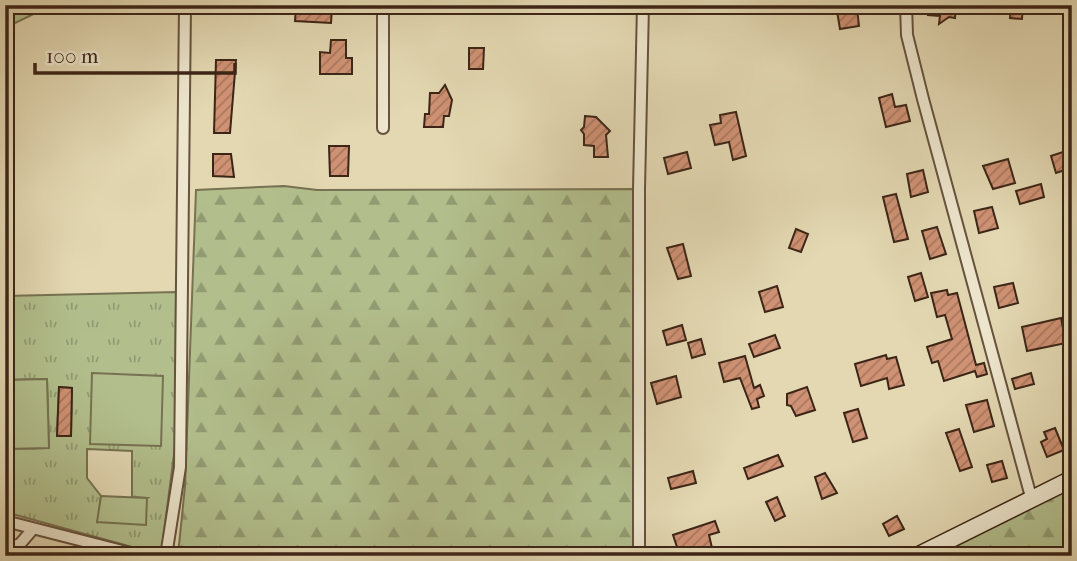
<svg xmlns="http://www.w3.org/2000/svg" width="1077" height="561" viewBox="0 0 1077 561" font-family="'IM FELL French Canon',serif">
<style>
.grass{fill:url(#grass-tufts);stroke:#777252;stroke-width:2;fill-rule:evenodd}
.forest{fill:url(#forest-firs);stroke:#777252;stroke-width:2}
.pitch{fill:#b2bf8d;stroke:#777252;stroke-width:2}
.building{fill:url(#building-hatch);stroke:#3c2517;stroke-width:2}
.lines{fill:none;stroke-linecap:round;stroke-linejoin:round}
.street-casing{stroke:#66523e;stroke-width:14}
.secondary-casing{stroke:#3c2517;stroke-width:19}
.street{stroke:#ede6cd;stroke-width:10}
.secondary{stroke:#ede6cd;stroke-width:16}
</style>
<defs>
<pattern id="grass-tufts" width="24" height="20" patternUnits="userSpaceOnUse" patternTransform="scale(1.75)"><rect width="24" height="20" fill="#b2bf8d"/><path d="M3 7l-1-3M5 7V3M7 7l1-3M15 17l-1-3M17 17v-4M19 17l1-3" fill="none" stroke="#929b72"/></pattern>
<pattern id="forest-firs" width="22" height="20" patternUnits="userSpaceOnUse" patternTransform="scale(1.75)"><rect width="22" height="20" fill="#b2bf8d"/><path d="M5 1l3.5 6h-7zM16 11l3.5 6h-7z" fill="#929b72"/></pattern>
<pattern id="building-hatch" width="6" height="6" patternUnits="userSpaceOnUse" patternTransform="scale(1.75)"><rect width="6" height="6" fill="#cf9274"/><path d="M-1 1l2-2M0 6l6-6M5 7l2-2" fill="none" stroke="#a9775e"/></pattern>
</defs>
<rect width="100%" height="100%" fill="#e3d8b2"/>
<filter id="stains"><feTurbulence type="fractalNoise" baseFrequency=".00286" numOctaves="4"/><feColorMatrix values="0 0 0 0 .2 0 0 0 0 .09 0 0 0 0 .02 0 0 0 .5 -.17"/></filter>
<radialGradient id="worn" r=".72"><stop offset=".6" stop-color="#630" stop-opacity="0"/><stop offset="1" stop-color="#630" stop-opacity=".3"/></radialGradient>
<!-- grass -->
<g class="grass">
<path d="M5,5H52L5,28Z"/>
<path d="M176,292L175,447L161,555L5,512V449L49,448L47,379L5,380V296ZM59,387L72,388L71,436L57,435ZM87,449L132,451V497L147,498L98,522L101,496L87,478Z"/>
</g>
<!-- forest -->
<g class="forest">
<path d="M284,186L317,190L639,189L634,556L178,555L185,486L196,190Z"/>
<path d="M1072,479V556H928Z"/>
</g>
<!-- pitch -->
<g class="pitch">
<path d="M92,373L163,376L161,446L90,444Z"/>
<path d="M47,379L49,448L5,449V380Z"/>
<path d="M101,496L147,498L146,525L97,522Z"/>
</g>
<!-- building -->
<g class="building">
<path d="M929,5H956L955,18L949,17L939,24L940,16L928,15Z"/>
<path d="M1011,5H1023L1022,19L1010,18Z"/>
<path d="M296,7L332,8L331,23L295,21Z"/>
<path d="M857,8L859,26L840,29L837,11Z"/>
<path d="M331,40H346V58H352V74H320V52L330,53Z"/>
<path d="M469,48H484L483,69H469Z"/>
<path d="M216,60H236L230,133H214Z"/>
<path d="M445,85L452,100L449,116H444L443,127H424L425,114H429L430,93H439Z"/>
<path d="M892,94L895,107L906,105L910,121L886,127L879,98Z"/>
<path d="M736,112L746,156L733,160L729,142L715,145L710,125L721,123L720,115Z"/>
<path d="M585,116L596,117L610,131L606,135L608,157H594V146L584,145V134L581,130L584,127Z"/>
<path d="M329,146H349L348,176H330Z"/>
<path d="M687,152L691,168L668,174L664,158Z"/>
<path d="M1063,152L1068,169L1056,173L1051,156Z"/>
<path d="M213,154H231L234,177L213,176Z"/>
<path d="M1008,159L1015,183L993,189L983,166Z"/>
<path d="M923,170L928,192L911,197L907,174Z"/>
<path d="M1041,184L1044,197L1020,204L1016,191Z"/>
<path d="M896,194L908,239L894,242L883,197Z"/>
<path d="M992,207L998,228L979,233L974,211Z"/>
<path d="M937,227L946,254L930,259L922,231Z"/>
<path d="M796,229L808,234L801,252L789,248Z"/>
<path d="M683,244L691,276L678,279L667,248Z"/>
<path d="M921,273L928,297L915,301L908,277Z"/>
<path d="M1013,283L1018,303L999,308L994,287Z"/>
<path d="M777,286L783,307L765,312L759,292Z"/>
<path d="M947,290L948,295L957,293L976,365L984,363L987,374L977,377L975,371L944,381L938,361L932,363L927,347L952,339L945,315L937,317L931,293Z"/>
<path d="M1061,318L1066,343L1027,351L1022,327Z"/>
<path d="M682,325L686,340L667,345L663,331Z"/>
<path d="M775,335L780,348L754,357L749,344Z"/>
<path d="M701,339L705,354L692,358L688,343Z"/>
<path d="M886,355L887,359L896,357L904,385L889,389L887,378L861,386L855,364Z"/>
<path d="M745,356L754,388L760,385L764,396L757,399L759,407L752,409L740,378L724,382L719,363Z"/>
<path d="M1031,373L1034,384L1015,389L1012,379Z"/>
<path d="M676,376L681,397L657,404L651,383Z"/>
<path d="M59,387L72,388L71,436H57Z"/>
<path d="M807,387L815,410L796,416L791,406L787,405V394Z"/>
<path d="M987,400L994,426L974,432L966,405Z"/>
<path d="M858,409L867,438L853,442L844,413Z"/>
<path d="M1055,428L1064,450L1047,457L1041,442L1047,439L1044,432Z"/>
<path d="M959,429L972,467L960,471L946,433Z"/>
<path d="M778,455L783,466L748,479L744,468Z"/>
<path d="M1002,461L1007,478L992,482L987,465Z"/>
<path d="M693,471L696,483L671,489L668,478Z"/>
<path d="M825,473L837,493L822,499L815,477Z"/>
<path d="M777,497L785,516L775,521L766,502Z"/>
<path d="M897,516L904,529L889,536L883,524Z"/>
<path d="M715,521L719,532L709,535L712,548L680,556L673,535Z"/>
</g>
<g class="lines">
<defs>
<g id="street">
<path d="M906,5L907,35L923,99L1031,497"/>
<path d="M383,128V5"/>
<path d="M5,521L142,556"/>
<path d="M5,550L20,544L32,530"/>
<path d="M166,556L180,467L185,5"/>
<path d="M639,556V189L643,5"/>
</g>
<path id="secondary" d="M917,556L1072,479"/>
</defs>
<!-- street casing -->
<use href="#street" class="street-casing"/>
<!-- secondary casing -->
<use href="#secondary" class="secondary-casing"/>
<!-- street -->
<use href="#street" class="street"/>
<!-- secondary -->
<use href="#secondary" class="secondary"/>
</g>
<!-- margin -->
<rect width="1077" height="561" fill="none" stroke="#e3d8b2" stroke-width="28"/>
<rect x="7" y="7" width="1063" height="547" fill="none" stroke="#3c2517" stroke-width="3.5"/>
<rect x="14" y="14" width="1049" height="533" fill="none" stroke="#3c2517" stroke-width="2"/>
<!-- scale -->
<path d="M35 63v10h200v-10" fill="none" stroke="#3c2517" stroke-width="3.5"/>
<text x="46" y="63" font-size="21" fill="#3c2517" stroke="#ede6cd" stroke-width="5" paint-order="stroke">100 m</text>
<rect width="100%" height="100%" filter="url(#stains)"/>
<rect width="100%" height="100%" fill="url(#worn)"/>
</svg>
